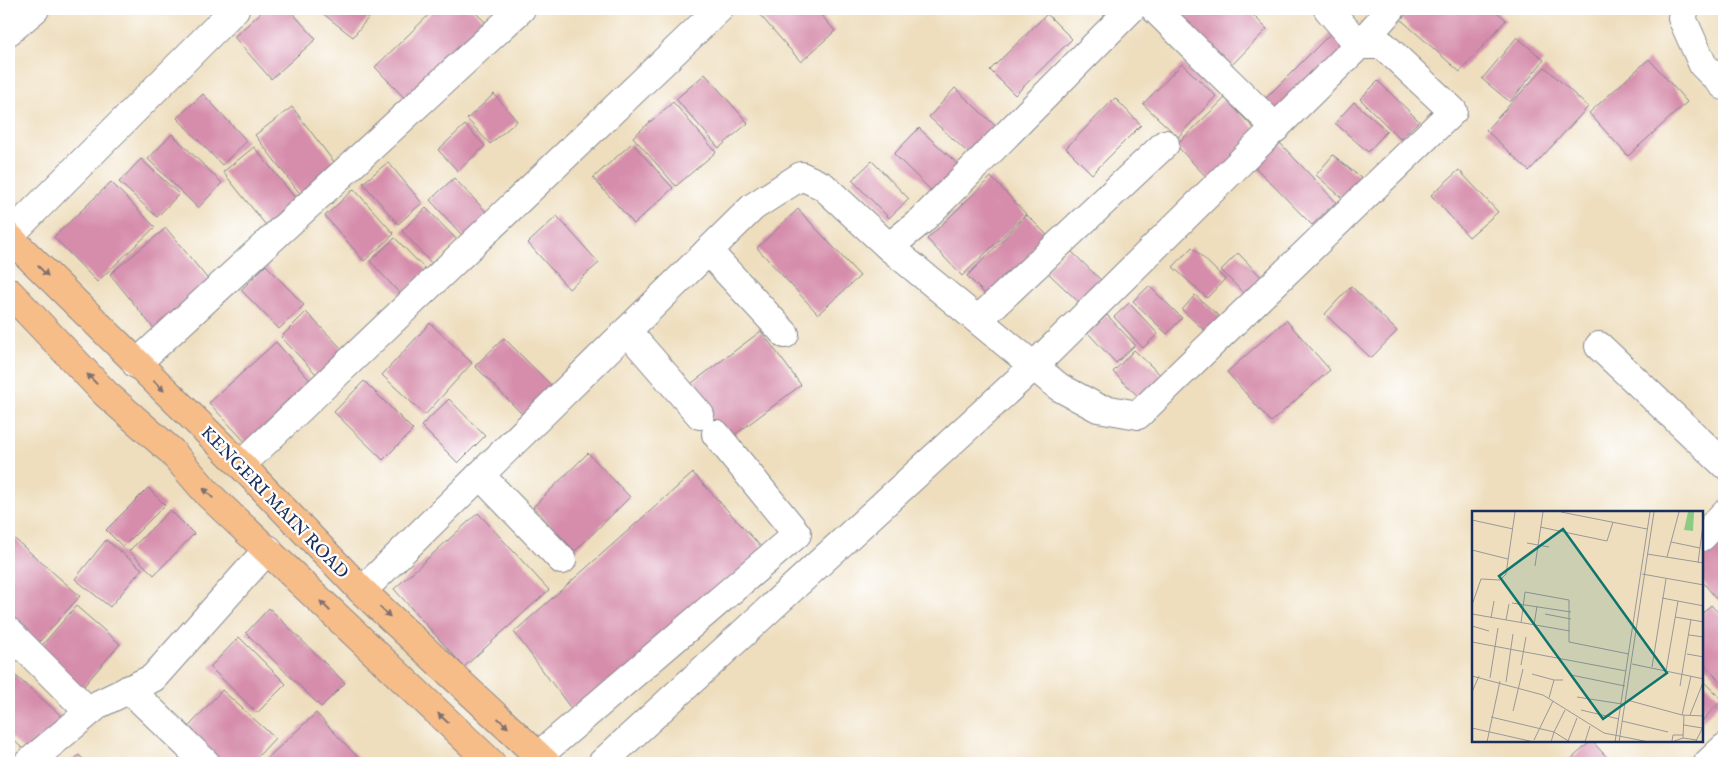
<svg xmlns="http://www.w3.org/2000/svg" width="1733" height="772" viewBox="0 0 1733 772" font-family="'IM FELL English',serif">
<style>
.building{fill:#d68dab}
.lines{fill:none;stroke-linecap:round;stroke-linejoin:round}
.minor-casing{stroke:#84868e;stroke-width:30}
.major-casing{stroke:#84868e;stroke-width:30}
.minor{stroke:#fff;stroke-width:28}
.major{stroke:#f7bd88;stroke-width:28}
.oneway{fill:#7e6f71}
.labels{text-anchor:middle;stroke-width:4.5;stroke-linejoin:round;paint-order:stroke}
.street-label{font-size:18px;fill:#1b2f5e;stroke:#fff}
.inset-road{fill:none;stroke:#9a9898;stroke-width:1}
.view{fill:#0f766e;fill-opacity:0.15;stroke:#0f766e;stroke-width:2.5}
.inset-edge{fill:none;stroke:#1b2f5e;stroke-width:2.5}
</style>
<rect width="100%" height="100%" fill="#fff"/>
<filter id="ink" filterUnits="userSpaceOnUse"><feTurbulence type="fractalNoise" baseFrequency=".02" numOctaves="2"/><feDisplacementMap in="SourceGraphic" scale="10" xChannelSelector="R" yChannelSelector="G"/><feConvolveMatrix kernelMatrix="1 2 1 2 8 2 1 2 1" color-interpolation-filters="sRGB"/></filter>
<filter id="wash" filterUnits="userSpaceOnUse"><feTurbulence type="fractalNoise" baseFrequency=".0096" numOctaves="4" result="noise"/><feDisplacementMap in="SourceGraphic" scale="20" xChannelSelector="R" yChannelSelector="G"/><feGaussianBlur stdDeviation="1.12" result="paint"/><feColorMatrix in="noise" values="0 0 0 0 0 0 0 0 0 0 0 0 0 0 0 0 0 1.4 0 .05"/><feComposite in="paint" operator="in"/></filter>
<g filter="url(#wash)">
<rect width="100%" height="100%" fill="#eedebe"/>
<g id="blocks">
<!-- building -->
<g class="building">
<path d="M265,9H289L316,39L271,79L234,37Z"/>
<path d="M317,9H375L353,37Z"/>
<path d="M435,9H472L488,25L408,102L375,67Z"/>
<path d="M767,9H816L835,31L801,62L760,15Z"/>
<path d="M1170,9H1247L1267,29L1225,72Z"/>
<path d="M1406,9H1494L1506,20L1460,72L1398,17Z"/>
<path d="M1047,14L1072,39L1015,95L990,70Z"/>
<path d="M1337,27L1354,43L1274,123L1258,106Z"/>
<path d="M1517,37L1544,60L1510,102L1482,79Z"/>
<path d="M1649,59L1687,102L1628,156L1589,113Z"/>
<path d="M1182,64L1216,96L1178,137L1143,104Z"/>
<path d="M1545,67L1588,107L1529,171L1486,130Z"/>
<path d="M705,74L748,123L719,148L676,99Z"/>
<path d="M1378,81L1419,121L1400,139L1360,99Z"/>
<path d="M955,88L1002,132L976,160L929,117Z"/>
<path d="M203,94L247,141L222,165L177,118Z"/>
<path d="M494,94L517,121L490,144L467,119Z"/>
<path d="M1115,98L1141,125L1092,174L1066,148Z"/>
<path d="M1225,98L1262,137L1213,184L1176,145Z"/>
<path d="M673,102L716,152L676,186L633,137Z"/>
<path d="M1354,102L1387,131L1368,152L1335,123Z"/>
<path d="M292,107L340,170L304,199L255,135Z"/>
<path d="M465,125L485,146L458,171L438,150Z"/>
<path d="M919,128L965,171L939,198L894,154Z"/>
<path d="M172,134L222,183L198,208L148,159Z"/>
<path d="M1278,141L1336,202L1312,225L1253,165Z"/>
<path d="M632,143L673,188L634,224L593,178Z"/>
<path d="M254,147L300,204L269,229L223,172Z"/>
<path d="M1333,155L1367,183L1349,204L1316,175Z"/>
<path d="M141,159L179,194L157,217L119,182Z"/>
<path d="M872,161L909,199L889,218L852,180Z"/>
<path d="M388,162L422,203L398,224L363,183Z"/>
<path d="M1459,170L1498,212L1469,237L1431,195Z"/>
<path d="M991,177L1026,214L962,276L927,239Z"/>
<path d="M454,178L494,220L469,243L430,200Z"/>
<path d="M111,182L155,227L97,282L54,237Z"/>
<path d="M354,189L394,234L364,261L325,216Z"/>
<path d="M426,208L457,240L432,264L402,231Z"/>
<path d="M798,209L860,276L818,314L757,248Z"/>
<path d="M1027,215L1053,241L993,302L967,276Z"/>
<path d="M557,216L599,263L569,289L528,243Z"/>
<path d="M166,228L211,283L155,330L110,274Z"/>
<path d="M395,238L427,271L401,295L370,261Z"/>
<path d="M1192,247L1225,279L1207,298L1173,267Z"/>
<path d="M1068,248L1108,287L1086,309L1046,271Z"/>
<path d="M1238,253L1269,285L1252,302L1221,270Z"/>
<path d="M266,265L304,305L279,329L241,290Z"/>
<path d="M1149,286L1182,318L1167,334L1133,301Z"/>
<path d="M1351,286L1397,331L1371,358L1325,314Z"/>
<path d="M1195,295L1228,324L1214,339L1182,310Z"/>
<path d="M1129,303L1158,334L1143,348L1114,317Z"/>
<path d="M306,312L344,351L318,376L281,337Z"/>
<path d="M1107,315L1135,345L1116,363L1088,333Z"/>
<path d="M1286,320L1330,370L1271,422L1227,372Z"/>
<path d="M430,323L472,363L425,415L382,375Z"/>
<path d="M761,331L801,385L728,440L688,386Z"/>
<path d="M504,338L554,388L525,417L475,366Z"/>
<path d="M276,342L315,386L249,446L209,403Z"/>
<path d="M1134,350L1167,381L1146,404L1113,372Z"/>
<path d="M364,381L413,430L383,460L334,412Z"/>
<path d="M449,399L485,436L458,463L421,426Z"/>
<path d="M588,453L630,497L575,551L533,507Z"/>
<path d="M693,473L765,551L578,718L514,632Z"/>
<path d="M148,488L165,505L123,547L106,530Z"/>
<path d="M170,510L194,534L154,575L129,551Z"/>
<path d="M478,513L549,590L464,667L394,589Z"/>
<path d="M1724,528V608L1702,581V551Z"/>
<path d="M9,534L80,596L32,650L9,630Z"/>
<path d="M106,540L142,569L110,607L75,579Z"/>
<path d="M1711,605L1724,619V686L1702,662V614Z"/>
<path d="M76,606L120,644L82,688L38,650Z"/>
<path d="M269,608L345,683L321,707L246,633Z"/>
<path d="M239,637L286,684L257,713L210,667Z"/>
<path d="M9,670L66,720L33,758L9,736Z"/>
<path d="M1702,680L1722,700L1702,721Z"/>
<path d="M222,690L275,738L252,763H216L183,733Z"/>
<path d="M316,713L363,763H262Z"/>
<path d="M1592,741L1612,763H1567L1591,741Z"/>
<path d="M79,755L87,763H70Z"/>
</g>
</g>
</g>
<g filter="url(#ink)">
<use href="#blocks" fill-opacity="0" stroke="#84868e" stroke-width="1"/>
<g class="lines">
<defs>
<g id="minor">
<path d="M1155,9L1276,128"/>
<path d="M1685,9L1682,18L1703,65L1724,86"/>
<path d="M9,31L35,9"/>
<path d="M9,236L235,9"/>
<path d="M889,247L921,221L1131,9"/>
<path d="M708,251L785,334"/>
<path d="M978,320L1165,144"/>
<path d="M627,331L700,415"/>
<path d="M1599,346L1724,464"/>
<path d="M136,364L521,9"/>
<path d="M241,465L719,9"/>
<path d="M480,475L562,560"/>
<path d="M1702,537L1724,514"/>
<path d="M362,591L753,207L801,176L823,186L889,247L1059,387L1098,408L1138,415L1453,111L1383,45H1359L1328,9"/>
<path d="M9,632L89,712"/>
<path d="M129,689L206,763"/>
<path d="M538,756L797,534L716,434"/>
<path d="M28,763L99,704L153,678L268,549"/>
<path d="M602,763L1034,366L1359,45L1391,9"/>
<path d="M1708,763L1724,748"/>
</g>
<g id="major">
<path d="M9,237L241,465L362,591L546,763"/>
<path d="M9,292L106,394L171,451L209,495L491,763"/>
</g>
</defs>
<!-- minor casing -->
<use href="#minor" class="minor-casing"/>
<!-- major casing -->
<use href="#major" class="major-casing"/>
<!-- minor -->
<use href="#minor" class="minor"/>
<!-- major -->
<use href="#major" class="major"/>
</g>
<!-- one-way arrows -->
<defs><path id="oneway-solid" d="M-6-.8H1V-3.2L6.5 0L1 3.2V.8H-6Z" transform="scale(1.25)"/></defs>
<g class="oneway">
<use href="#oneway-solid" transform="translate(43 271) rotate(45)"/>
<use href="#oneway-solid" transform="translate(92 379) rotate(-134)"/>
<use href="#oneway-solid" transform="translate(159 386) rotate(44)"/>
<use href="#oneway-solid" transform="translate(208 493) rotate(-134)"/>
<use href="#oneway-solid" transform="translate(325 606) rotate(-135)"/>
<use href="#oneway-solid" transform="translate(385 612) rotate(43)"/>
<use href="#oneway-solid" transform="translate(443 718) rotate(-137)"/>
<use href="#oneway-solid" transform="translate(503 723) rotate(43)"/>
</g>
</g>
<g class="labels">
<!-- street labels -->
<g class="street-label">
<text transform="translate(275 502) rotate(46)" y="6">KENGERI MAIN ROAD</text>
</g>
</g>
<!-- overview -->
<g transform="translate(1472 511)">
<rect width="231" height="231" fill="#eedebe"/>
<path d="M216,1H222L221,20L212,19Z" fill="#8ccc82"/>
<path class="inset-road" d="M89,1L175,18M0,9L41,18M68,16L135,30L141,11M199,31L228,37M55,32L77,36M0,39L36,48M175,43L232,52M195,46L207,1M226,52L232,6M63,55L71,1M170,63L232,74M190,87L232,95M40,92L99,101M0,94L9,68L28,69L34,63L43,1M0,103L98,120M73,103L99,108M203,106L232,111M19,107L22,90M34,109L37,93M49,112L53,81L97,89V131L157,143M62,114L65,95M0,115L17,120M217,124L232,126M0,131L154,160M215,143L232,146M160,153L232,168M49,154L54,126M180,156L194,68M194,160L206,90M60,163L82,169M99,164L153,175M0,165L71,184L132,222L177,231M18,167L26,117M34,171L41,123M208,175L219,108M0,181L7,165M105,186L150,193M77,187L82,169H91M155,189L210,204L232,205M109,199L147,208M41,200L51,158M210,204L219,165M218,204L232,169M19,206L82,221L93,199M150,210L196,221M212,214L230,217M0,217L62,231M211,227L212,204M62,229L81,190M96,230L105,207M200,230L201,224H211M224,230L231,216M15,231L28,170M79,231L82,221L98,231M113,231L118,215M143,231L178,1M147,231L182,1M200,231L211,227L225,229"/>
<path class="view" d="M91,18L195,162L131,208L27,65Z"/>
<rect width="231" height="231" class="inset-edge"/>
</g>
<!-- margin -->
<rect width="1733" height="772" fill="none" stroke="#fff" stroke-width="30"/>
</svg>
